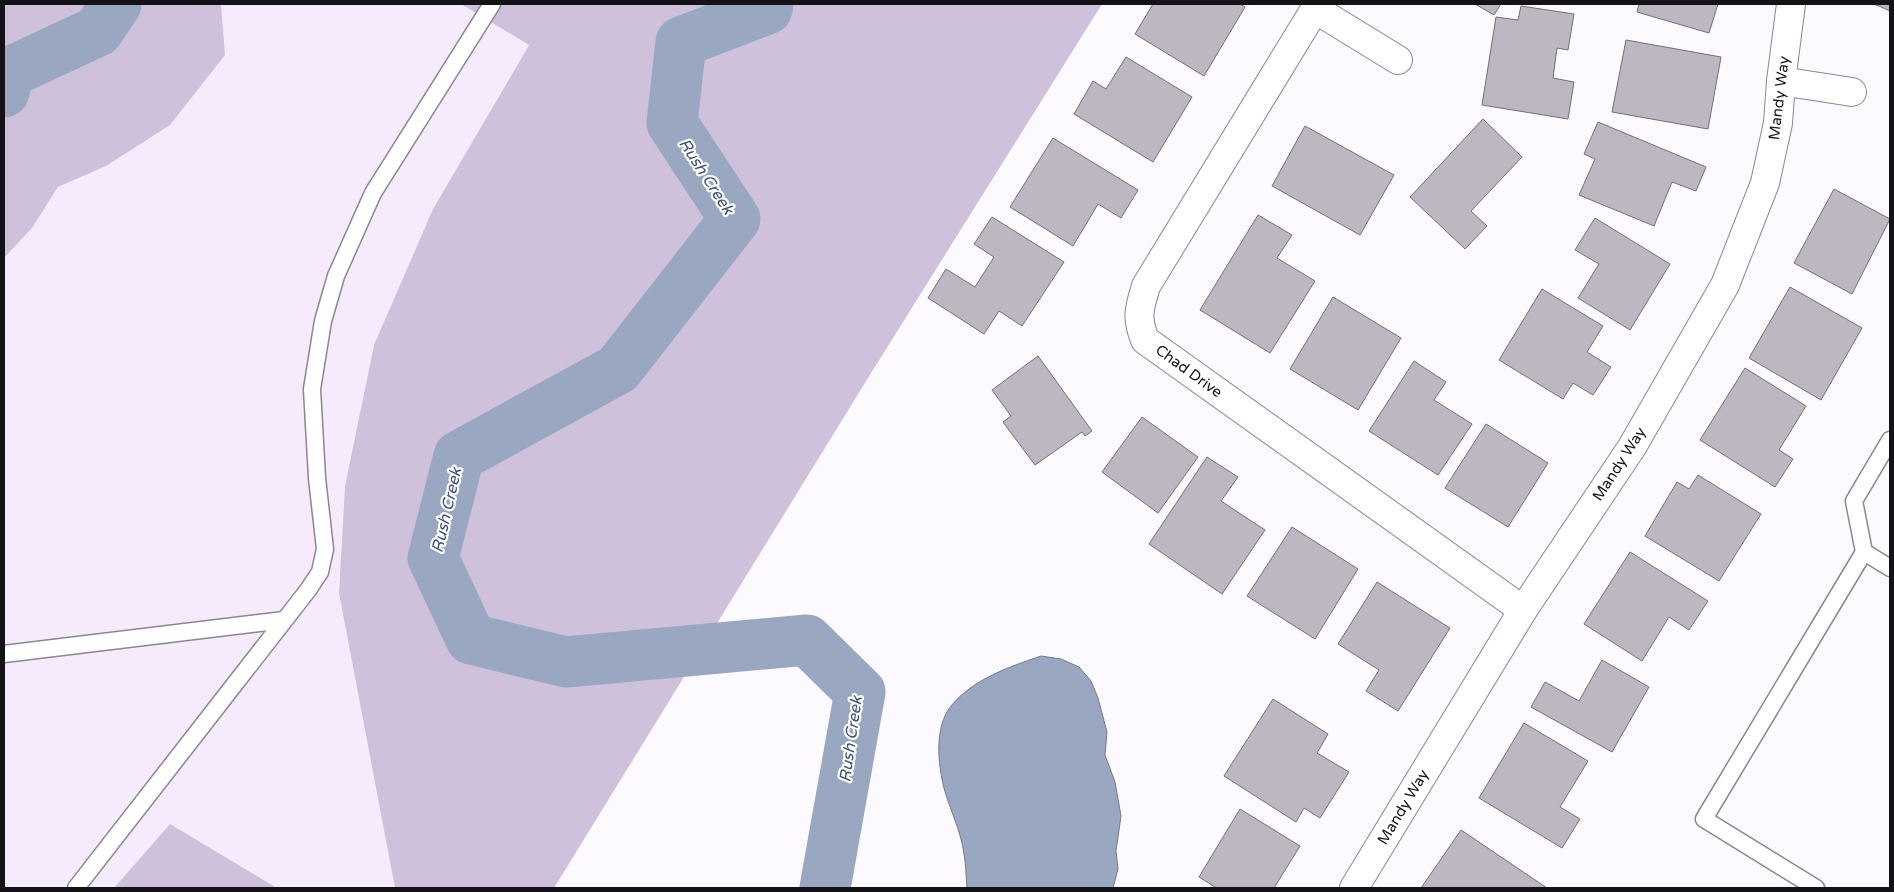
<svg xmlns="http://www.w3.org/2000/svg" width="1894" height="892" viewBox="0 0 1894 892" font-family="'Varela Round',sans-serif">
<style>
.built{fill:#f5ebfc}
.forest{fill:#cfc0db}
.water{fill:#99a7c1;stroke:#717a8e}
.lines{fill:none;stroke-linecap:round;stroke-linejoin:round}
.river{stroke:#99a7c1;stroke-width:51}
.building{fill:#bdb7c1;stroke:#736e77}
.service-casing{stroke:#8b868f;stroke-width:19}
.minor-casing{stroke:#8b868f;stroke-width:30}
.service{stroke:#fff;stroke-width:16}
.minor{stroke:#fff;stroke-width:28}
.labels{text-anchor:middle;stroke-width:4.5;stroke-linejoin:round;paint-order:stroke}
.street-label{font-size:15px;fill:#141216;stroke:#fff}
.water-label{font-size:16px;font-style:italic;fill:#3c5178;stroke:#fff}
</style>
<rect width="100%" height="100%" fill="#fcf9ff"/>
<!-- built -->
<path class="built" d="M221,4H461L529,44L433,209L374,345L345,486L339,593L395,888H277L170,824L114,888H4V258L32,228L58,187L106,166L225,55Z"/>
<!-- forest -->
<g class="forest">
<path d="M4,4H221L225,55L170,125L106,166L58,187L32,228L4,258Z"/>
<path d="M461,4H1102L868,378L554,888H395L339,593L345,486L374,345L433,209L529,45Z"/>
<path d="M170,824L277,888H114Z"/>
</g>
<!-- water -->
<path class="water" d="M1041,656L1061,659L1079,667L1091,681L1098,698L1107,732L1105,755L1115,782L1121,816L1116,851L1118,869L1113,888H967C966,877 966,865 964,854C961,831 950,810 944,788C938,764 934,727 951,706C973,679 1009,667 1041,656Z"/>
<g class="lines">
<!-- river -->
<g class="river">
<path d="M768,4L767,9L681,42L672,123L735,219L618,369L459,456L433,558L471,639L566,662L807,640L860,692L825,888"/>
<path d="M4,92L8,73L98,31L116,4"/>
</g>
</g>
<!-- building -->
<g class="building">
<path d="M1153,4H1240L1245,7L1204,76L1135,34Z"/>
<path d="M1475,4H1501L1494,15Z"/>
<path d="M1639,4H1718L1709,33L1637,12Z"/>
<path d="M1874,4H1890V11Z"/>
<path d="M1521,6L1574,14L1568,50L1557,48L1553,78L1574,82L1568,119L1482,105L1496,17L1518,20Z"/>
<path d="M1626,40L1721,57L1708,129L1612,112Z"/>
<path d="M1126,57L1192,97L1153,162L1074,114L1093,81L1106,89Z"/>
<path d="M1483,119L1522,157L1471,211L1487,226L1465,249L1410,197Z"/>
<path d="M1598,122L1706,167L1696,191L1672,182L1654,226L1579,195L1595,159L1584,154Z"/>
<path d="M1305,126L1394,175L1360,235L1272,186Z"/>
<path d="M1053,138L1138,190L1121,218L1098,204L1073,246L1010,207Z"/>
<path d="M1834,189L1890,219L1852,294L1794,263Z"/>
<path d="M1258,215L1292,235L1277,258L1315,281L1270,353L1200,310Z"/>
<path d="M992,217L1064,262L1022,326L999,311L984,334L928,298L946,269L975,287L994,257L974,244Z"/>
<path d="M1595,218L1670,264L1630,330L1578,298L1599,264L1575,250Z"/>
<path d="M1790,287L1862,328L1821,400L1749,358Z"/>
<path d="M1542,289L1603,326L1587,352L1611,367L1593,395L1573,383L1563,399L1499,360Z"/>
<path d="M1333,297L1401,338L1358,410L1290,369Z"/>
<path d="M1038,356L1092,431L1085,436L1082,432L1035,465L1003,422L1011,416L992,390Z"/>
<path d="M1414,361L1446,382L1434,400L1472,424L1438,475L1369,431Z"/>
<path d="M1745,368L1806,406L1779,450L1793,459L1775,487L1700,440Z"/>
<path d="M1142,417L1198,457L1158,513L1102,472Z"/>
<path d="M1486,424L1548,463L1508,527L1445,488Z"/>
<path d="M1207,457L1238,477L1221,501L1265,530L1222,594L1149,544Z"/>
<path d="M1698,475L1761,514L1719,581L1645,536L1677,482L1689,489Z"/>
<path d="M1292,527L1358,569L1315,639L1247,596Z"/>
<path d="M1630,552L1708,601L1689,630L1669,617L1642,661L1584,624Z"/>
<path d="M1377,582L1450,628L1398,711L1366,691L1379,670L1338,644Z"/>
<path d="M1602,660L1649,687L1612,752L1531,707L1545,682L1579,701Z"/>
<path d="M1273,699L1328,734L1317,753L1349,772L1320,818L1304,808L1296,822L1224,776Z"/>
<path d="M1524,723L1588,761L1560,807L1580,819L1562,848L1479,798Z"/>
<path d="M1240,809L1300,846L1274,888H1214L1215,887L1199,877Z"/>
<path d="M1461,830L1547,888H1421Z"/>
</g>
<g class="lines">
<defs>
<g id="service">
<path d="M1864,552L1890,568"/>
<path d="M4,654L284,620"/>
<path d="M76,888L308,590L320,572L325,549L317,478L312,389L323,321L336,276L373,193L492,4"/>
<path d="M1816,888L1704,819L1864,552L1854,501L1890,440"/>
</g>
<g id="minor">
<path d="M1318,4L1146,286C1139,309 1136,317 1145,340L1523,610"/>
<path d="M1315,9L1398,60"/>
<path d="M1781,81L1852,92"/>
<path d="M1354,888L1523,610L1632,447L1725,285L1765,183L1778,123L1781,81L1791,4"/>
</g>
</defs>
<!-- service casing -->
<use href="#service" class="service-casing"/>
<!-- minor casing -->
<use href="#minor" class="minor-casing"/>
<!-- service -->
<use href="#service" class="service"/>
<!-- minor -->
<use href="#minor" class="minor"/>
</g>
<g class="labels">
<!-- street labels -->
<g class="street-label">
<text transform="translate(1779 98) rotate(-83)" y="5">Mandy Way</text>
<text transform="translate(1189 371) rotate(36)" y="5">Chad Drive</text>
<text transform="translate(1619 464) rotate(-57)" y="5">Mandy Way</text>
<text transform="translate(1403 807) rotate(-59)" y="5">Mandy Way</text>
</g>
<!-- water labels -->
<g class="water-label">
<text transform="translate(707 176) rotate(57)" y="6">Rush Creek</text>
<text transform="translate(446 510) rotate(-77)" y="6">Rush Creek</text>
<text transform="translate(850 739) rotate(-82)" y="6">Rush Creek</text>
</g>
</g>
<!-- border -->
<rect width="1894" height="892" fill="none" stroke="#141216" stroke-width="10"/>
</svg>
